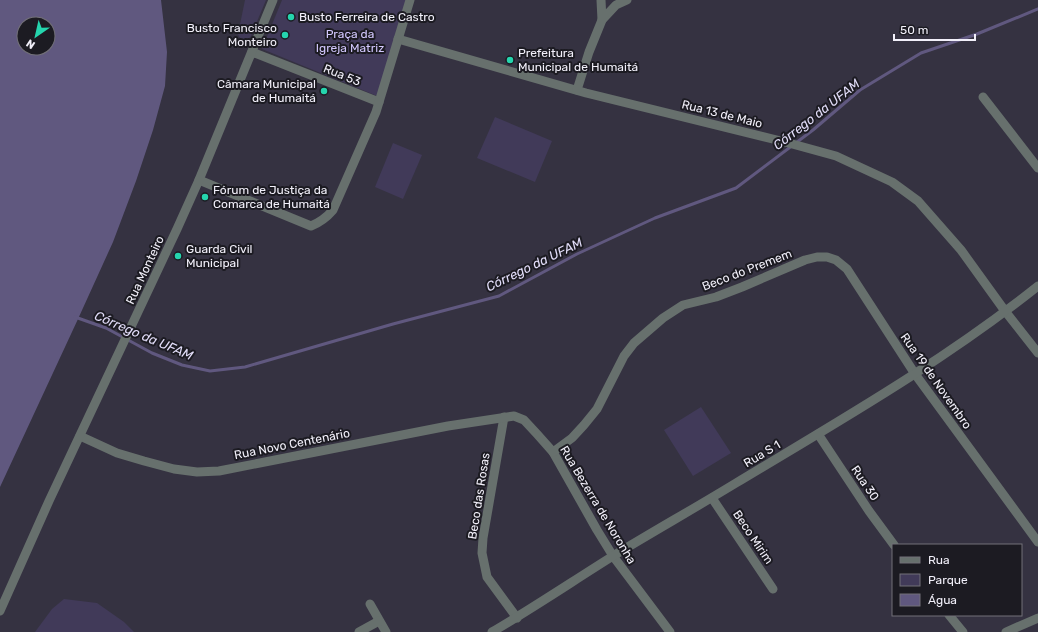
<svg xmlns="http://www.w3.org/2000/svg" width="1038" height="632" viewBox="0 0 1038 632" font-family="Rubik,sans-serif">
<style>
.green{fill:#413a59}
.water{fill:#60587f;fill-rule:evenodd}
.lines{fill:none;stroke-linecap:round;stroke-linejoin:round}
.stream{stroke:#60587f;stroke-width:3}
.street{stroke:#67706d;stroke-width:9}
.poi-dot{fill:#25d5ae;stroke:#1c1b22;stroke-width:1.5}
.labels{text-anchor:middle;stroke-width:4;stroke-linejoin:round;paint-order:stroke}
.poi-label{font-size:12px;fill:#f2f0fa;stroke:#1c1b22;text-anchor:start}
.park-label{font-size:12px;fill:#d3c8fe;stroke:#1c1b22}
.street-label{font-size:12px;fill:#f2f0fa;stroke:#1c1b22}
.water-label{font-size:13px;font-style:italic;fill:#e2ddf9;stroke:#1c1b22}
</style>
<rect width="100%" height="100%" fill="#353241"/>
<!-- green -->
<g class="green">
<path d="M245,0H266L251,36C247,42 240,41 238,34Z"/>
<path d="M282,0H407L377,96L262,49Z"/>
<path d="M495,117L552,141L535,182L477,158Z"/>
<path d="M393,143L422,155L403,199L375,187Z"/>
<path d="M701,407L731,453L693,476L664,430Z"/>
<path d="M64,599L97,603L124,622L134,632H35L52,609Z"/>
</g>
<!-- water -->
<path class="water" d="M0,0H161L167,52L165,86L153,130L136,181L113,242L78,319L0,487ZM24,24H48V48H24Z"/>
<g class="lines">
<!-- stream -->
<path class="stream" d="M75,317L106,328L152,353L182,365L210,371L245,367L393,324L499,296L577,254L655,218L736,188L813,130L860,90L921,53L977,34L1038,9"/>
<!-- street -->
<g class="street">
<path d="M601,0L602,20"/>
<path d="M398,39L586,93L785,142L836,156L892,182L918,201L961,250L1005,311L1038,353"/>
<path d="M252,52L379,102"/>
<path d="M577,90L589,52L602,20L616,5L627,0"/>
<path d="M983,97L1038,168"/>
<path d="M199,180L311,226C321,222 327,217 333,210L376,112L410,0"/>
<path d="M504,417L483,538L482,553L487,577L517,618"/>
<path d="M818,434L869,511L894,545"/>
<path d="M80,436L117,453L144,461L174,469L197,472L219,471L448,426L514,416L524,420L537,434L553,452L597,530L613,556L670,632"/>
<path d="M553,452L572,438L584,425L597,409L624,356L634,343L663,318L683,305L716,297L742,287L805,260L817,257H827L836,260L847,269L915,374L1038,542"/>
<path d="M712,498L773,589"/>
<path d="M370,604L386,632"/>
<path d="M0,611L49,501L177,229L199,180L273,0"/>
<path d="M949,615L963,632"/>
<path d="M359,632L379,621"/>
<path d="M492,632C533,608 573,581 613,556C654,531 695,508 736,483C839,421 944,361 1038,286"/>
<path d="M1006,632L1038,618"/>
</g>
</g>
<!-- markers -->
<g class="poi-dot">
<circle cx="291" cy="17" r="4"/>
<circle cx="285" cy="35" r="4"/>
<circle cx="510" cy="60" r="4"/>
<circle cx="324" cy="91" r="4"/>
<circle cx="205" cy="197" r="4"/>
<circle cx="178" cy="256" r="4"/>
</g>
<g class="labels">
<!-- poi labels -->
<g class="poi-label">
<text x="299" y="21">Busto Ferreira de Castro</text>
<text x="277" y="32" text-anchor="end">Busto Francisco<tspan x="277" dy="14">Monteiro</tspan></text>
<text x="518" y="57">Prefeitura<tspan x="518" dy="14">Municipal de Humaitá</tspan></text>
<text x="316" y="88" text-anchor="end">Câmara Municipal<tspan x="316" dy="14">de Humaitá</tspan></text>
<text x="213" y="194">Fórum de Justiça da<tspan x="213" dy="14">Comarca de Humaitá</tspan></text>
<text x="186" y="253">Guarda Civil<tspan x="186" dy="14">Municipal</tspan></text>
</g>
<!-- park labels -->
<g class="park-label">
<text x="350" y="38">Praça da<tspan x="350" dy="14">Igreja Matriz</tspan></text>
</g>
<!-- street labels -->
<g class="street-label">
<text transform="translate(342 75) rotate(22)" y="4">Rua 53</text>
<text transform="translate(722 114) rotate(14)" y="4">Rua 13 de Maio</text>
<text transform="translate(145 270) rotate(-65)" y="4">Rua Monteiro</text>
<text transform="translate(747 270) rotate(-21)" y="4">Beco do Premem</text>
<text transform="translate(936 381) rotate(55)" y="4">Rua 19 de Novembro</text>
<text transform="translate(292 444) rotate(-11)" y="4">Rua Novo Centenário</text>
<text transform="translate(762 454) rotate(-31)" y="4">Rua S 1</text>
<text transform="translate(865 483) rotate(56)" y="4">Rua 30</text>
<text transform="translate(479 496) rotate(-81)" y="4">Beco das Rosas</text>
<text transform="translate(598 505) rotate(59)" y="4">Rua Bezerra de Noronha</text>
<text transform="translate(753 537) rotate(56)" y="4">Beco Mirim</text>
</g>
<!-- water labels -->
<g class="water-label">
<text transform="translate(816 114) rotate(-38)" y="5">Córrego da UFAM</text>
<text transform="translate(534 264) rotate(-26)" y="5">Córrego da UFAM</text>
<text transform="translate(144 335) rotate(23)" y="5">Córrego da UFAM</text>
</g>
</g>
<!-- legend -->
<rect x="892" y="544" width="130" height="72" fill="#1c1b22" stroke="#727078"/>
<rect x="900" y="557" width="20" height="6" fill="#67706d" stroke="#727078"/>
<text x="928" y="564" font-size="12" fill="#f2f0fa">Rua</text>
<rect x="900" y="574" width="20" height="12" fill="#413a59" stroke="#727078"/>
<text x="928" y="584" font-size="12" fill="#f2f0fa">Parque</text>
<rect x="900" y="594" width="20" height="12" fill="#60587f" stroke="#727078"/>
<text x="928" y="604" font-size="12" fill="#f2f0fa">Água</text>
<!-- north arrow -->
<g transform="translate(36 36) rotate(214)"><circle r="19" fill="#1c1b22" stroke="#727078"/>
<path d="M0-3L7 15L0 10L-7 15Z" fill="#25d5ae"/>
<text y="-6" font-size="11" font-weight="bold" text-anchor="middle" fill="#f2f0fa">N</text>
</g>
<!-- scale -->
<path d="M894 34v6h81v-6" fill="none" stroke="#f2f0fa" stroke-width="2"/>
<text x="900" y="34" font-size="12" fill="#f2f0fa" stroke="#1c1b22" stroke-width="3" paint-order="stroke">50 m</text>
</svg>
